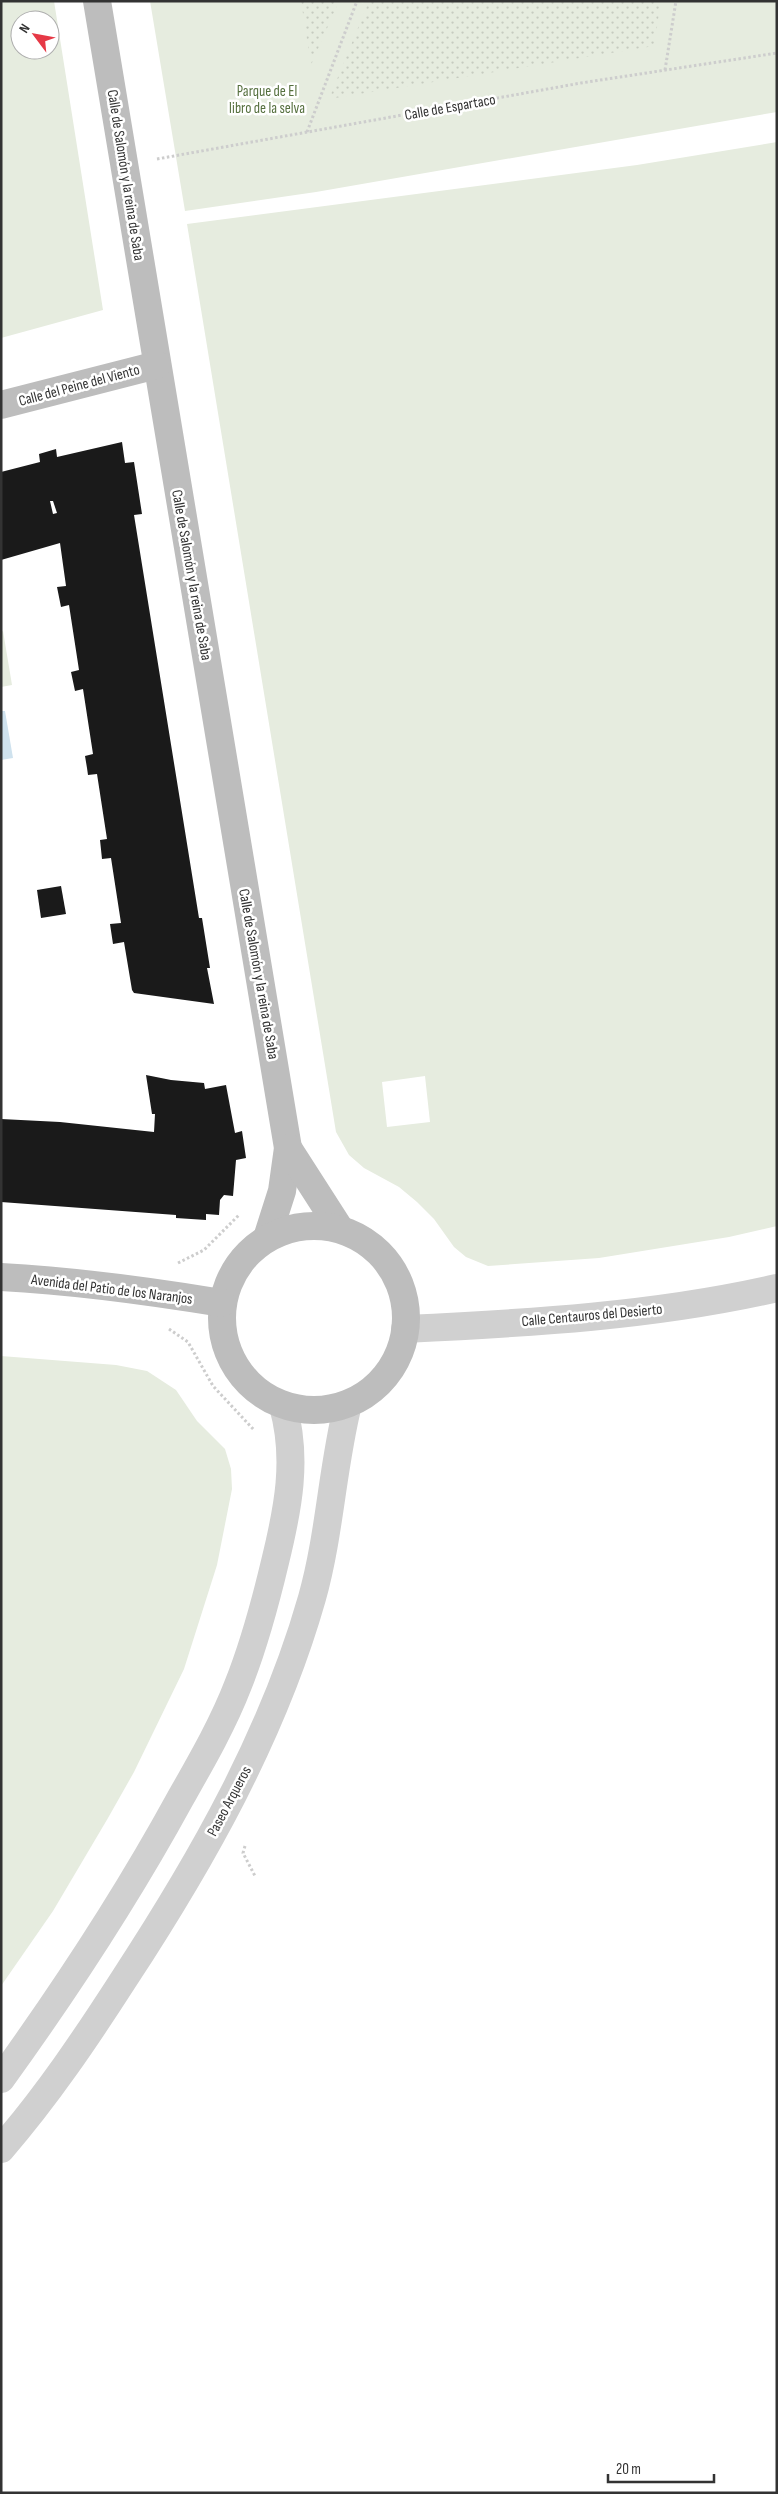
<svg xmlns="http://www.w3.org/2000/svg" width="778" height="2494" viewBox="0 0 778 2494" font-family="'Sofia Sans Condensed',sans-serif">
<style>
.green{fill:#e6ecdf;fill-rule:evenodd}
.garden{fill:url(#garden-dots)}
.water{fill:#cfe2ee}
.building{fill:#1a1a1a;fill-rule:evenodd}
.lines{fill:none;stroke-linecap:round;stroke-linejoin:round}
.path{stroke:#cdcdcd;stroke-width:3;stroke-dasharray:2.5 2.5;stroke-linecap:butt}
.street{stroke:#d0d0d0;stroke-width:28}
.secondary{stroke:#bdbdbd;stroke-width:28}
.labels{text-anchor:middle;stroke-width:5;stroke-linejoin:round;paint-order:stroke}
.park-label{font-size:15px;fill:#56703f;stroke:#fff}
.street-label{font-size:15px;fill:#333;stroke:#fff}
</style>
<defs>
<pattern id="garden-dots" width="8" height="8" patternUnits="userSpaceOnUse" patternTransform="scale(1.25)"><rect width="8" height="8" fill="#e6ecdf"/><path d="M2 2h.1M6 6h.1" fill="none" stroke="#c6cbc0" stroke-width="1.8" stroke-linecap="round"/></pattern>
</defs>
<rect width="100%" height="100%" fill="#fff"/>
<!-- green -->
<g class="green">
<path d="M1,1H54L103,310L1,338ZM20,20H50V50H20Z"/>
<path d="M150,1H777V112L316,192L185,211Z"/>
<path d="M777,142V1226L729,1237L599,1258L488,1266L466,1257L454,1247L434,1219L417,1202L399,1187L364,1168L349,1155L336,1132L187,224L637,165ZM425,1076L430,1122L387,1127L382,1082Z"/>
<path d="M3,631L12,685L1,687V632Z"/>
<path d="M1,1356L116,1365L147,1371L176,1390L197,1421L225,1449L231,1469L232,1489L217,1565L184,1669L134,1772L108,1818L53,1911L1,1986Z"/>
</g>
<!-- garden -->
<g class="garden">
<path d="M301,1H339L311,65Z"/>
<path d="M369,1H661L654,46L329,99Z"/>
</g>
<!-- water -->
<path class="water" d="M1,711H5L13,758L1,760Z"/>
<!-- building -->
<g class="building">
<path d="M122,442L125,463L134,462L142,514L134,515L199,918H202L210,968H207L214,1004L134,993L132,990L124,942L113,944L110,924L121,923L111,858L102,859L100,840L107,839L97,774L88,775L87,768L85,756L93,754L83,689L75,691L71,672L79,670L69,605L61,607L57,587L66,586L60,543L1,560V472L40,462L39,454L56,449L57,457ZM50,501H53L57,513L53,514Z"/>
<path d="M61,886L66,914L41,918L37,890Z"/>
<path d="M146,1075L171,1080L204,1083L205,1089L226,1085L235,1133L242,1131L246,1158L236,1160L233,1196L224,1195L220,1200L219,1215L206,1214V1220L176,1218V1215L1,1202V1119L60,1122L154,1132L155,1114H152Z"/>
</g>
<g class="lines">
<!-- path -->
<g class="path">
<path d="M665,70L676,1"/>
<path d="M307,132L357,1"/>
<path d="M157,159L581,83L777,53"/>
<path d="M178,1263L204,1250L239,1215"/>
<path d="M169,1329L188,1342L213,1386L254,1430"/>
<path d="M245,1846L243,1853L255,1876"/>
</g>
<!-- street -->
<g class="street">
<path d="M405,1329C530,1323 655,1316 777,1288"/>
<path d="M1,2079C66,1989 127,1896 180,1799C201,1762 223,1724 238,1685C254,1645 265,1604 275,1562C288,1509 298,1459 283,1406"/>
<path d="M1,2149C47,2096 86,2038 124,1979C202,1860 273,1735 312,1598C330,1534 332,1468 348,1404"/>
</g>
<!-- secondary -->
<g class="secondary">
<path d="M97,1L288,1148L282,1191L267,1238"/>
<path d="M1,405L157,365"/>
<path d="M288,1148L340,1229"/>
<circle cx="314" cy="1318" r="92"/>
<path d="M1,1277C76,1281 149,1291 222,1303"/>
</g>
</g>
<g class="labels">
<!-- park labels -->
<g class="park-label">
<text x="267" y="96">Parque de El<tspan x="267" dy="17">libro de la selva</tspan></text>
</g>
<!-- street labels -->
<g class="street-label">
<text transform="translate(450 107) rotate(-10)" y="5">Calle de Espartaco</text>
<text transform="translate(126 175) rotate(81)" y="5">Calle de Salomón y la reina de Saba</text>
<text transform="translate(79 385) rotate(-15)" y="5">Calle del Peine del Viento</text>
<text transform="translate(192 575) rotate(80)" y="5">Calle de Salomón y la reina de Saba</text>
<text transform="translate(259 974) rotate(80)" y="5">Calle de Salomón y la reina de Saba</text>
<text transform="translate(112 1289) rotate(7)" y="5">Avenida del Patio de los Naranjos</text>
<text transform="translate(592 1315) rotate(-5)" y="5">Calle Centauros del Desierto</text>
<text transform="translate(229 1801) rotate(-62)" y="5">Paseo Arqueros</text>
</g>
</g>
<!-- border -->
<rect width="778" height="2494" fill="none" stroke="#333333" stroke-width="5"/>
<!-- north arrow -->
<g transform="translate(35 35) rotate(302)"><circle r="24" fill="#ffffff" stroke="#adadad"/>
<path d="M0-4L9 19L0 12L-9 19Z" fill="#e63946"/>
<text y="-8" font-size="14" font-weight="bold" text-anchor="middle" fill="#333333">N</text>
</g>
<!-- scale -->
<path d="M608 2474v8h106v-8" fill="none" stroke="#333333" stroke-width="2.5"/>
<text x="616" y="2474" font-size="15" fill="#333333" stroke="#ffffff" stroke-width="4" paint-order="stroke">20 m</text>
</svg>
